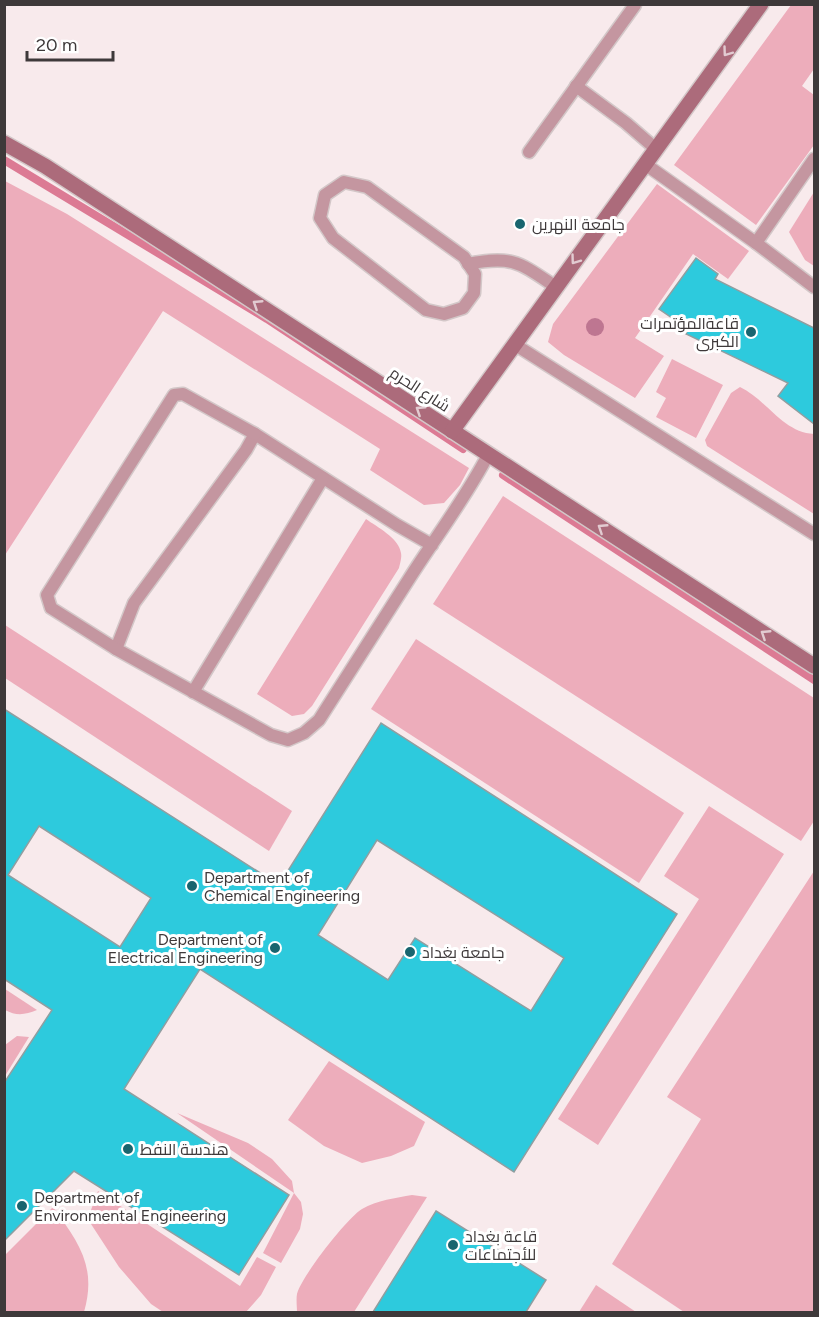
<svg xmlns="http://www.w3.org/2000/svg" width="819" height="1317" viewBox="0 0 819 1317" font-family="Figtree,Cairo,sans-serif">
<style>
.green{fill:#edadbb}
.lines{fill:none;stroke-linecap:round;stroke-linejoin:round}
.stream{stroke:#dc7a94;stroke-width:8}
.building{fill:#2dcadd;stroke:#909ea0;stroke-width:1.5;fill-rule:evenodd}
.lane-casing{stroke:#d3c7c8;stroke-width:15}
.secondary-casing{stroke:#d3c7c8;stroke-width:18}
.lane{stroke:#c496a0;stroke-width:12}
.secondary{stroke:#ac6b7b;stroke-width:15}
.tree{fill:#be7691}
.oneway{stroke:#e2cbd1}
.poi-dot{fill:#19656f;stroke:#fff;stroke-width:2}
.labels{text-anchor:middle;stroke-width:6;stroke-linejoin:round;paint-order:stroke}
.poi-label{font-size:16px;fill:#3e393a;stroke:#fff;text-anchor:start}
.street-label{font-size:16px;fill:#3e393a;stroke:#fff}
</style>
<rect width="100%" height="100%" fill="#f8eaec"/>
<!-- green -->
<g class="green">
<path d="M791,5H814V69L802,86L814,95V145L756,225L674,165Z"/>
<path d="M5,181L67,214L469,468L460,485L444,503L424,505L370,470L380,449L163,311L5,555Z"/>
<path d="M657,184L749,251L728,279L693,254L635,338L664,356L635,398L564,355L548,342L553,324Z"/>
<path d="M814,192V266L805,260L789,232Z"/>
<path d="M672,359L723,385L696,438L656,417L666,398L656,392Z"/>
<path d="M740,387C766,399 783,433 814,434V514L707,446L705,440L731,393Z"/>
<path d="M503,496L814,698V821L801,841L433,604Z"/>
<path d="M366,519C377,527 399,538 401,553C402,557 400,564 399,568L312,706L304,714L292,716L257,694Z"/>
<path d="M5,625L292,811L269,851L5,678Z"/>
<path d="M416,639L684,813L639,883L371,709Z"/>
<path d="M709,806L784,854L598,1145L558,1119L699,899L664,876Z"/>
<path d="M814,871V1312H684L612,1264L701,1119L667,1097Z"/>
<path d="M5,989L37,1010C25,1015 16,1016 5,1010Z"/>
<path d="M17,1036L29,1037L5,1076V1045Z"/>
<path d="M329,1061L425,1122L414,1146L391,1156L362,1163L324,1146L288,1120Z"/>
<path d="M177,1113L248,1143L272,1159L292,1181L294,1193L301,1202L303,1214L300,1229L281,1263L263,1253L294,1193Z"/>
<path d="M98,1191L240,1286L257,1257L276,1267L261,1295L246,1312H163L151,1304L119,1267L91,1224V1210Z"/>
<path d="M412,1195L427,1197L354,1312H297C297,1307 296,1299 297,1294C301,1277 347,1218 362,1209C377,1200 396,1198 412,1195Z"/>
<path d="M53,1207C79,1243 97,1267 84,1312H5V1255Z"/>
<path d="M596,1285L636,1312H579Z"/>
</g>
<g class="lines">
<!-- stream -->
<g class="stream">
<path d="M4,160L267,319L463,449"/>
<path d="M503,475L814,680"/>
</g>
</g>
<!-- building -->
<g class="building">
<path d="M696,258L718,274L715,279L814,328V424L778,396L788,383L686,334L688,329L659,309Z"/>
<path d="M4,709L279,885L381,723L677,914L514,1172L200,969L124,1089L289,1195L239,1275L74,1171L4,1241V1083L52,1010L4,979ZM39,826L151,898L120,947L8,875ZM377,840L564,958L531,1011L415,938L388,980L318,935Z"/>
<path d="M436,1211L546,1280L526,1312H373Z"/>
</g>
<g class="lines">
<defs>
<g id="lane">
<path d="M576,86L626,123L656,149"/>
<path d="M529,152L635,5"/>
<path d="M645,164L756,243L814,159"/>
<path d="M344,182L367,187L464,257L475,274L474,293L463,308L444,314L426,310L333,238L320,218L325,195Z"/>
<path d="M756,243L814,287"/>
<path d="M468,264C513,255 520,263 556,287"/>
<path d="M514,344L814,534"/>
<path d="M432,545L397,525L255,434L246,450L134,603L116,649L271,735L288,740L304,733L319,720C349,673 379,626 409,579C435,538 465,499 488,455"/>
<path d="M116,649L51,608L47,595L174,395L183,394L255,434"/>
<path d="M193,692L323,478"/>
</g>
<g id="secondary">
<path d="M4,143L45,166L814,666"/>
<path d="M452,431L761,4"/>
</g>
</defs>
<!-- lane casing -->
<use href="#lane" class="lane-casing"/>
<!-- secondary casing -->
<use href="#secondary" class="secondary-casing"/>
<!-- lane -->
<use href="#lane" class="lane"/>
<!-- secondary -->
<use href="#secondary" class="secondary"/>
</g>
<!-- trees -->
<circle class="tree" cx="595" cy="327" r="9"/>
<!-- one-way arrows -->
<defs><path id="oneway-chevron" d="M-2-3.5L2.5 0L-2 3.5" fill="none" stroke-width="1.6" stroke-linecap="round" stroke-linejoin="round" transform="scale(1.5)"/></defs>
<g class="oneway">
<use href="#oneway-chevron" transform="translate(727 52) rotate(126)"/>
<use href="#oneway-chevron" transform="translate(575 260) rotate(126)"/>
<use href="#oneway-chevron" transform="translate(257 304) rotate(-147)"/>
<use href="#oneway-chevron" transform="translate(420 410) rotate(-147)"/>
<use href="#oneway-chevron" transform="translate(602 528) rotate(-147)"/>
<use href="#oneway-chevron" transform="translate(765 634) rotate(-147)"/>
</g>
<!-- markers -->
<g class="poi-dot">
<circle cx="520" cy="224" r="6"/>
<circle cx="751" cy="332" r="6"/>
<circle cx="192" cy="886" r="6"/>
<circle cx="275" cy="948" r="6"/>
<circle cx="410" cy="952" r="6"/>
<circle cx="128" cy="1149" r="6"/>
<circle cx="22" cy="1206" r="6"/>
<circle cx="453" cy="1245" r="6"/>
</g>
<g class="labels">
<!-- poi labels -->
<g class="poi-label">
<text x="532" y="230">جامعة النهرين</text>
<text x="739" y="329" text-anchor="end">قاعةالمؤتمرات<tspan x="739" dy="18">الكبرى</tspan></text>
<text x="204" y="883">Department of<tspan x="204" dy="18">Chemical Engineering</tspan></text>
<text x="263" y="945" text-anchor="end">Department of<tspan x="263" dy="18">Electrical Engineering</tspan></text>
<text x="422" y="958">جامعة بغداد</text>
<text x="140" y="1155">هندسة النفط</text>
<text x="34" y="1203">Department of<tspan x="34" dy="18">Environmental Engineering</tspan></text>
<text x="465" y="1242">قاعة بغداد<tspan x="465" dy="18">للأجتماعات</tspan></text>
</g>
<!-- street labels -->
<g class="street-label">
<text transform="translate(420 389) rotate(33)" y="6">شارع الحرم</text>
</g>
</g>
<!-- border -->
<rect width="819" height="1317" fill="none" stroke="#3e393a" stroke-width="12"/>
<!-- scale -->
<path d="M27 51v9h86v-9" fill="none" stroke="#3e393a" stroke-width="3"/>
<text x="36" y="51" font-size="18" fill="#3e393a" stroke="#ffffff" stroke-width="4.5" paint-order="stroke">20 m</text>
</svg>
